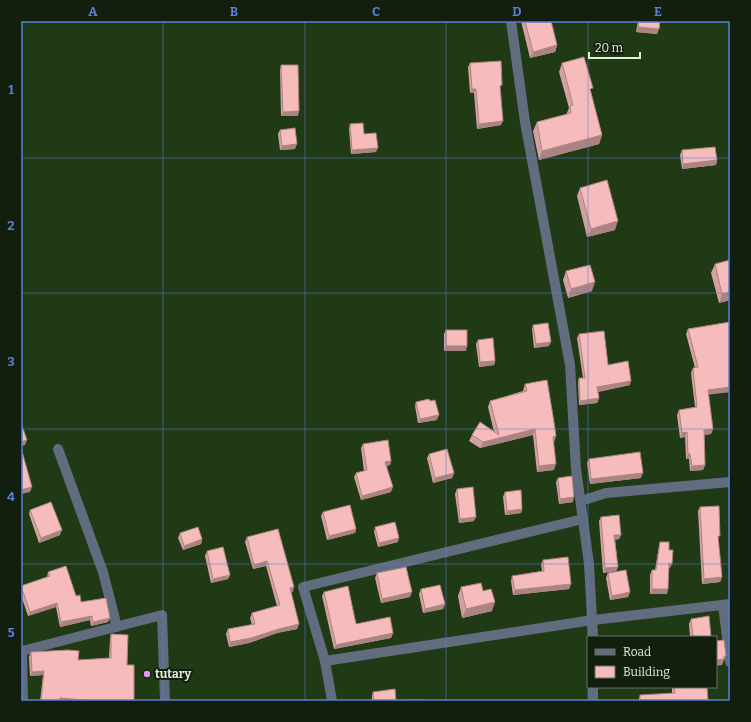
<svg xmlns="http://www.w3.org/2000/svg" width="751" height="722" viewBox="0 0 751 722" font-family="Bitter,serif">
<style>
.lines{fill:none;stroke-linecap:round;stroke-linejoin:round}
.minor{stroke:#616d7e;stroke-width:10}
.wall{fill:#d4a1a1}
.shaded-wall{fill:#ac8383}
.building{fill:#f6bbbb;stroke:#ac8383}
.grid{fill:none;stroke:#587fd9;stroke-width:1;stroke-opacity:0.55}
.poi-dot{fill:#de98f2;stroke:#121e0e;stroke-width:1.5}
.labels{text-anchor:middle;stroke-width:4;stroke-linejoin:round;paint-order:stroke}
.poi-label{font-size:12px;font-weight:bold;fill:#e0f1da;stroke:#121e0e;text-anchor:start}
.neatline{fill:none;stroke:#587fd9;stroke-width:1.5}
.grid-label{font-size:13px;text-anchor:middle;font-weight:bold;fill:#587fd9}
</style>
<rect width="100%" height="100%" fill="#1f3a15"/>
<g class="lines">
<!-- minor -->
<g class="minor">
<path d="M511,21L525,122L570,365L576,469L589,564L593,637"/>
<path d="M58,449L103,572L117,627"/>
<path d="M581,501L606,493L730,482"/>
<path d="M723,605L730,662"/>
<path d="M325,661L593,620L730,604"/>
<path d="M23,701L22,651L162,615L165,701"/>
<path d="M332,701L325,661L303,587L583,519"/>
<path d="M593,701V687"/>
</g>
</g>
<!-- wall -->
<g class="wall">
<path d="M521,21H551L557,45L555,52L530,58Z"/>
<path d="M638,21H660L657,34L636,32Z"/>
<path d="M470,63L501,125L477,129L474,93H470L468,67Z"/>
<path d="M562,63L591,93L602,135L599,144L539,160L533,131L537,122L566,115L569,108L559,72Z"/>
<path d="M281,65L298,116H281L280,70Z"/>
<path d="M350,124L364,134L376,152L351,154L349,129Z"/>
<path d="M280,130L295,149L280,150L278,134Z"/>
<path d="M682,150L717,160L716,165L682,169L680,155Z"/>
<path d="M580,188L615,230L587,237L577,196Z"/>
<path d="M715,264L730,300L719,303L711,273Z"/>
<path d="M566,271L592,291L568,298L563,280Z"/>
<path d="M730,322V392L708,394L713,429L711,434L704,435L705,465L703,470L690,471L689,459H686L685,437L680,438L677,415L679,410L695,407L691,373L693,368H695L686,334L688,329Z"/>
<path d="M533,325L549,346L534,348L532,329Z"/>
<path d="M446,330L466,351H444V334Z"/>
<path d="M579,334L608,365L630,385L598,392L599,398L597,403L579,405L578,383L579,378H583L577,338Z"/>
<path d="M478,340L495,361L494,365L479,367L476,344Z"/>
<path d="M525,384L556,436L554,442V470L537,472L533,435L480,448L469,441L472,435L494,432L488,407L490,401L523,391Z"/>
<path d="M416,402L437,420L418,423L415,406Z"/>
<path d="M363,444L391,461L390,465L387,466L391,492L361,500L354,477L356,473L364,471L361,448Z"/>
<path d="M429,454L454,473L452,478L433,483L427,458Z"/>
<path d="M589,459L641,478L590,484L587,463Z"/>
<path d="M558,478L573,502L559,504L556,482Z"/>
<path d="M457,489L474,521L459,523L455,494Z"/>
<path d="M505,492L522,509L521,513L505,515L503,497Z"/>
<path d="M700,507L718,541L722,577L720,582L702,584L698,511Z"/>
<path d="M30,510L60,535L39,543L29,514Z"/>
<path d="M323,512L356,529L355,533L327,540L321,516Z"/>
<path d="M601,517L621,535L619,539L615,540L618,567L616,571L603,573L599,521Z"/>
<path d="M375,527L398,542L378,547L374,532Z"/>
<path d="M180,533L202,539L201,544L183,550L178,538Z"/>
<path d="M247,537L293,592H291L299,624L297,629L277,633L249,643L229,647L226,634L228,629L252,625L250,618L252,613L277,606L266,566L253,569L245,542Z"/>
<path d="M660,542L670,568H669L667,594H650V575L652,570H655L659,546Z"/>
<path d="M207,551L230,575L228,579L211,583L205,556Z"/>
<path d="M543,560L571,584L569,589L513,595L511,581L512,576L542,571L541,564Z"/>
<path d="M48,572L76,596L81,602L110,618L108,622L91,626L90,620L60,627L56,607L28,616L21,595V586L47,577Z"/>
<path d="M377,573L410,597L381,603L375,578Z"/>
<path d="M608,573L630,592L628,597L610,600L606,578Z"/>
<path d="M461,587L483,591L492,611L462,618L458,596Z"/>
<path d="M421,589L445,604L443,609L423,613L419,594Z"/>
<path d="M324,592L356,624L393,633L391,638L334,649L322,596Z"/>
<path d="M691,619L711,637H690L689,624Z"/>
<path d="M111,634L127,665L134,701H40L43,675L30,676L29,657L31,652L78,660L109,658L110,639Z"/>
<path d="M672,687H707L708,701H638L640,695L672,694Z"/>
<path d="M373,692L396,701H372V696Z"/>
</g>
<!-- shaded-wall -->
<g class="shaded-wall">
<path d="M638,27L659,29L657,34L636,32Z"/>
<path d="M557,45L555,52L530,58L533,52Z"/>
<path d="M472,89H476L474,93H470Z"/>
<path d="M299,111L298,116H281L283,112Z"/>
<path d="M503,121L501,125L477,129L479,124Z"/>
<path d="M602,135L599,144L539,160L542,151Z"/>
<path d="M297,144L295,149L280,150L282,146Z"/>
<path d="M378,148L376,152L351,154L352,150Z"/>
<path d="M717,160L716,165L682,169L683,164Z"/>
<path d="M618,221L615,230L587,237L591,229Z"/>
<path d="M595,282L592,291L568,298L571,289Z"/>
<path d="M730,292V300L719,303L722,294Z"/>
<path d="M551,342L549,346L534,348L536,344Z"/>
<path d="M446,346H467L466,351H444Z"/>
<path d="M495,361L494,365L479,367L480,362Z"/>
<path d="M631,381L630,385L596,392L597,387Z"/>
<path d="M730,387V392L706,395L708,390Z"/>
<path d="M599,398L597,403L579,405L580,401Z"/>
<path d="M439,415L437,420L418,423L420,419Z"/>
<path d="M535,429L533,435L480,448L483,442Z"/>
<path d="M713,429L711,434L702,435L704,430Z"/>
<path d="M687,432L685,437L680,438L682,433Z"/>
<path d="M556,436L554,442L553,437Z"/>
<path d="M27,440L25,445L21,446V442Z"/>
<path d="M688,454H690L689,459H686Z"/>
<path d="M391,461L390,465L384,466L385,462Z"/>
<path d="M556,464L554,470L537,472L539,466Z"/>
<path d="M705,465L703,470L690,471L692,466Z"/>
<path d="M454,473L452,478L433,483L435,478Z"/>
<path d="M643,473L641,478L590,484L591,479Z"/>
<path d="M32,487L30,492L21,494V490Z"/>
<path d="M393,487L391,492L361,500L362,496Z"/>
<path d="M574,497L573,502L559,504L560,499Z"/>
<path d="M522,509L521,513L505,515L507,511Z"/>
<path d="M476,517L474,521L459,523L460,519Z"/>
<path d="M356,529L355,533L327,540L329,536Z"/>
<path d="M62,530L60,535L39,543L41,538Z"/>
<path d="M614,535H621L619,539L612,540Z"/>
<path d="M399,538L398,542L378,547L379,543Z"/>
<path d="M202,539L201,544L183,550L184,546Z"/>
<path d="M267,561L266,566L253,569L254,565Z"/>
<path d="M669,563L672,564L670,568H667Z"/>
<path d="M618,567L616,571L603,573L605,568Z"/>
<path d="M230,575L228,579L211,583L213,579Z"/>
<path d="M722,577L720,582L702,584L704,579Z"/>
<path d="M571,584L569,589L513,595L515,590Z"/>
<path d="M294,587L293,592L288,593L290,588Z"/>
<path d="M652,589H668L667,594H650Z"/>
<path d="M412,592L410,597L381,603L382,599Z"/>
<path d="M630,592L628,597L610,600L612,596Z"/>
<path d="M495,602L492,611L462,618L466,609Z"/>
<path d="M57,603L56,607L28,616L30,612Z"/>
<path d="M445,604L443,609L423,613L425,609Z"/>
<path d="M92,616L90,620L60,627L61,622Z"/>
<path d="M110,618L108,622L91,626L93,622Z"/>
<path d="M299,624L297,629L277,633L249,643L229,647L230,642L279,629Z"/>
<path d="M393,633L391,638L334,649L336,645Z"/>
<path d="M724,656H726L722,665L716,666V660Z"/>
<path d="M44,671L43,675L30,676L32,672Z"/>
<path d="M60,698L95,701H59Z"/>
</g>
<!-- building -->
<g class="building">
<path d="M525,21H551L557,45L533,52Z"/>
<path d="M639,21H660L659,29L638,27Z"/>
<path d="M584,57L593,88L590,89L602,135L542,151L537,122L571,113L570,106L573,105L562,63Z"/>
<path d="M501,61L502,85L500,86L503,121L479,124L476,89H472L470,63Z"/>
<path d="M281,65H298L299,111L283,112Z"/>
<path d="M363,123L364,134L376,133L378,148L352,150L350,124Z"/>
<path d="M295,128L297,144L282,146L280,130Z"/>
<path d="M715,147L717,160L683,164L682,150Z"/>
<path d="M607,180L618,221L591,229L580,188Z"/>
<path d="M730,260V292L722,294L715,264Z"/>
<path d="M590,265L595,282L571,289L566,271Z"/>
<path d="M730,322V387L708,390L713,429L704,430L705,465L692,466L690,454H688L687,432L682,433L679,410L697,407L693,368L698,367L688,329Z"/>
<path d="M548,323L551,342L536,344L533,325Z"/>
<rect x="446" y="330" width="21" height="16"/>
<path d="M604,331L608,365L628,361L631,381L597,387L599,398L580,401L579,378H585L579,334Z"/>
<path d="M493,338L495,361L480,362L478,340Z"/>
<path d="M547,380L554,422L556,436L553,437L556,464L539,466L535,429L483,442L472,435L480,422L499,435L490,401L527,391L525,384Z"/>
<path d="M429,399L430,401L435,400L439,415L420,419L416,402Z"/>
<path d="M21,423L27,440L21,442Z"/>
<path d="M388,440L391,461L385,462L393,487L362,496L356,473L367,470L363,444Z"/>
<path d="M21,448L32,487L21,490Z"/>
<path d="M447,449L454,473L435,478L429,454Z"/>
<path d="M640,452L643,473L591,479L589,459Z"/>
<path d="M572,476L574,497L560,499L558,478Z"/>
<path d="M473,487L476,517L460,519L457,489Z"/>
<path d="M521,490L522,509L507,511L505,492Z"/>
<path d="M51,502L62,530L41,538L30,510Z"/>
<path d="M350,505L356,529L329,536L323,512Z"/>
<path d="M719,506L720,536H718L722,577L704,579L700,507Z"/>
<path d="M619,515L621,535H614L618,567L605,568L601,517Z"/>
<path d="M395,522L399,538L379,543L375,527Z"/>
<path d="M198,527L202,539L184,546L180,533Z"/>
<path d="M278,529L294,587L290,588L299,624L279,629L251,638L230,642L228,629L255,624L252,613L280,605L267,561L254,565L247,537Z"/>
<path d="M660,542H669V550H673L672,564L669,563L668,589H652V570H656Z"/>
<path d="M223,547L230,575L213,579L207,551Z"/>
<path d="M568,557L571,584L515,590L512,576L544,571L543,560Z"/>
<path d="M66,566L76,596L80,595L81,602L106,598L110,618L93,622L92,616L61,622L57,603L30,612L21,586L50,576L48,572Z"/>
<path d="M406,567L412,592L382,599L377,573Z"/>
<path d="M626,570L630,592L612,596L608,573Z"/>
<path d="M481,583L483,591L491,589L495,602L466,609L461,587Z"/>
<path d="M440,585L445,604L425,609L421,589Z"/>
<path d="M348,586L356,624L390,617L393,633L336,645L324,592Z"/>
<path d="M709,616L711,637H693L691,619Z"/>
<path d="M111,634L128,635L127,665H134V701H95L60,698V701H41L44,671L32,672L31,652L68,650L79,651L78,660L111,658Z"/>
<path d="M724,640L726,656H724V659L716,660V641Z"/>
<path d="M674,687H707L708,701H640V695L675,693Z"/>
<path d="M395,689L396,701H374L373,692Z"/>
<rect x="404" y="700" width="22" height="1"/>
</g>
<!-- grid -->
<path class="grid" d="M163,21V701M305,21V701M446,21V701M588,21V701M21,158H730M21,293H730M21,429H730M21,564H730"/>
<!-- markers -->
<circle class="poi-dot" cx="147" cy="674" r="4"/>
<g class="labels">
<!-- poi labels -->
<g class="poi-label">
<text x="155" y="678">tutary</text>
</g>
</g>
<!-- border -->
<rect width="751" height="722" fill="none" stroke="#121e0e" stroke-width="44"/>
<!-- legend -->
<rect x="587" y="636" width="130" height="52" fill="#121e0e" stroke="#647260"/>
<rect x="595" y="649" width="20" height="6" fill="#616d7e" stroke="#647260"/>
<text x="623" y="656" font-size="12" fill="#e0f1da">Road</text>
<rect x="595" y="666" width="20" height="12" fill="#f6bbbb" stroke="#647260"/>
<text x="623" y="676" font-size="12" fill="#e0f1da">Building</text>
<!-- scale -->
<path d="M589 52v6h51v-6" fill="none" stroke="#e0f1da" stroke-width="2"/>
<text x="595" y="52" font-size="12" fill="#e0f1da" stroke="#121e0e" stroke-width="3" paint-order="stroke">20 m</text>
<rect x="22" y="22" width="707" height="678" class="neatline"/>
<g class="grid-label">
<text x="93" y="16">A</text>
<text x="234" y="16">B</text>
<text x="376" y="16">C</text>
<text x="517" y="16">D</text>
<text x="658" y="16">E</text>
<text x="11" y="94">1</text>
<text x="11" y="230">2</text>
<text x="11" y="366">3</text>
<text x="11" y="501">4</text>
<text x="11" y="637">5</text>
</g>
</svg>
